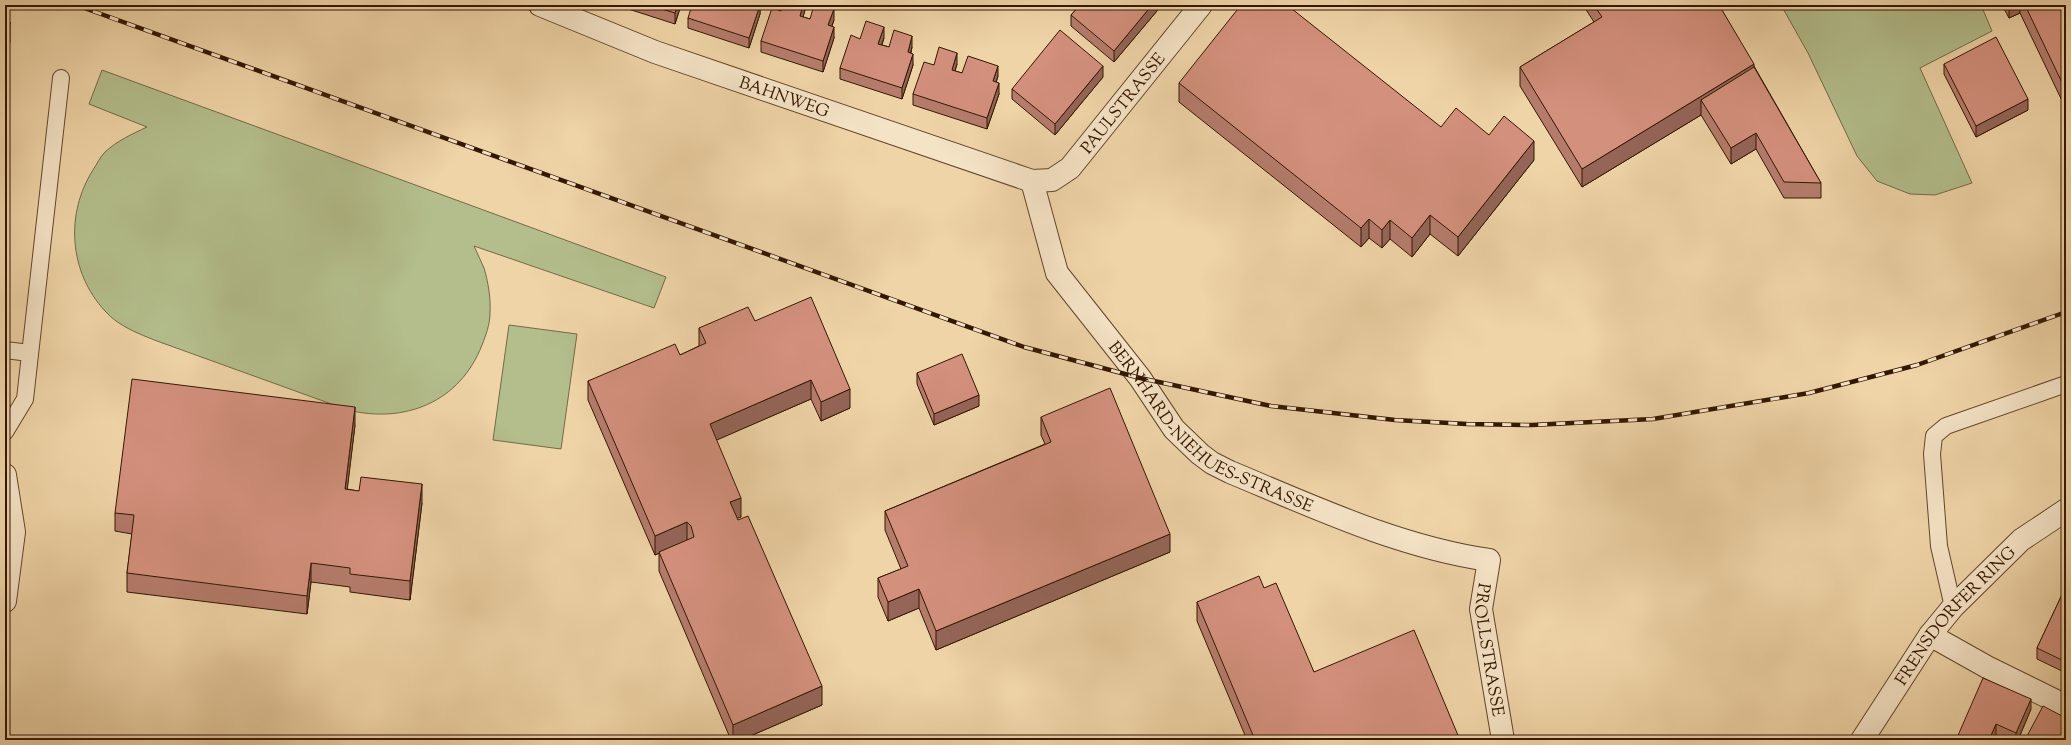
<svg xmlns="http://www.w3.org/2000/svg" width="2071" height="745" viewBox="0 0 2071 745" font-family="'Sorts Mill Goudy',serif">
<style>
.green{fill:#b3be8c;stroke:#746a46}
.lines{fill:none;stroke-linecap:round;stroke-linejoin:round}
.service-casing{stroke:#63462a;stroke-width:18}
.minor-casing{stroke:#63462a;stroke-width:24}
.tertiary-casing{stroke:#63462a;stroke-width:24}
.service{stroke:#f5e3c6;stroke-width:16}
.minor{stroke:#f5e3c6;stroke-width:22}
.tertiary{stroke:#f5e3c6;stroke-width:22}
.rail-casing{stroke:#341700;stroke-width:4.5}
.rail{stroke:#f5e3c6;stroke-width:3;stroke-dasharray:9;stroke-linecap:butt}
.wall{fill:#b57c6c;stroke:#341700}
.shaded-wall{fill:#946558;stroke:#341700}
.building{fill:#d3907d;stroke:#341700}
.labels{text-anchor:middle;stroke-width:4;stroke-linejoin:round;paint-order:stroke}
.street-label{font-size:17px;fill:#341700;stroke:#f5e3c6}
</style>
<rect width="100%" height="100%" fill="#efd4a7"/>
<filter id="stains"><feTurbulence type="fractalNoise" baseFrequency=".005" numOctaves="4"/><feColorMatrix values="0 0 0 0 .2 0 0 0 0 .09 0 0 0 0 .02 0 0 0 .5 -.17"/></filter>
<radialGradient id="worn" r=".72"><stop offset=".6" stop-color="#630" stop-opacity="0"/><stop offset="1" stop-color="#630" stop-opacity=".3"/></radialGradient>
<!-- green -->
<g class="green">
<path d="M1781,5H1981L1992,31L1920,68L1972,183L1935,195L1910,194L1877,181L1857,156L1808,53Z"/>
<path d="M102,70L666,277L654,308L474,246C477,253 481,261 484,268C488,281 491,299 490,313C490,324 486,335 482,345C460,402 405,424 348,410L157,341C139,334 118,326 105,311C69,272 65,214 93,170C97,164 100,157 105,152C117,141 132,134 147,127L89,104Z"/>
<path d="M509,325L577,334L561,449L493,440Z"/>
</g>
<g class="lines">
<defs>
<g id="service">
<path d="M5,350L30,353"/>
<path d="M5,432L25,399L61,78"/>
<path d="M1953,607L1939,546L1932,454L1934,436L1946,426L2066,384"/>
</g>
<g id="minor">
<path id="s1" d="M540,5L655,52L1032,181L1052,180L1070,168L1201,5"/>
<path id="s2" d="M1032,181L1057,273L1140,378L1174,429L1200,454L1212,463L1230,472C1314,507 1399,547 1489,560L1481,609L1503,740"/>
<path d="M5,475L14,532L5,601"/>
<path d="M1930,635L1987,667L2066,706"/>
</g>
<g id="tertiary">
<path id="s3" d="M1862,740L1930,635L1953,607L2021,540L2066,510"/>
</g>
</defs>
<!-- service casing -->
<use href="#service" class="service-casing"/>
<!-- minor casing -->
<use href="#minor" class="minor-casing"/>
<!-- tertiary casing -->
<use href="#tertiary" class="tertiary-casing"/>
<!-- service -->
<use href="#service" class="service"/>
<!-- minor -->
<use href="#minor" class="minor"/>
<!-- tertiary -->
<use href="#tertiary" class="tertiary"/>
<defs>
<path id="rail" d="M76,5L1024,347L1140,378L1271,406L1395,420L1467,424L1532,425L1653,419L1809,393L1917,365L2066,312"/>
</defs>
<!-- rail casing -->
<use href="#rail" class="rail-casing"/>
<!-- rail -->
<use href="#rail" class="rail"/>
</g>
<!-- wall -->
<g class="wall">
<path d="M616,5H681L675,24Z"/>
<path d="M760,5V14L749,48L688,28V18Z"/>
<path d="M805,5V10L803,17L810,19L834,20L832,26L834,38L823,72L761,52V41L781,11Z"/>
<path d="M1080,5H1162L1114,62L1071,26V15Z"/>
<path d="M1585,5H1719L1821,183V198H1784L1756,149L1731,164L1701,115L1582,187L1520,86V67L1594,22L1585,8Z"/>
<path d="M2002,5H2066V109L2020,13L2009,18Z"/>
<path d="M884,38L882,45L889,47H912L911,53L913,65L902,99L840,79V68L860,39Z"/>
<path d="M957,64L955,71L962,73L998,76L996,83L999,94L987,129L913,105V94L934,65Z"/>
<path d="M1944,64L2028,110L1976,137L1944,74Z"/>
<path d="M1103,77L1055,135L1012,99V89Z"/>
<path d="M1179,83L1489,135L1534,160L1458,256L1430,234L1412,257L1390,239L1382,248L1369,238L1361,247L1179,102Z"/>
<path d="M755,321L850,408L821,421L811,399L716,440L741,517L737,518L822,705L741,740H731L659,571V553L655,555L588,400V381L680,355L699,346V328Z"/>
<path d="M917,373L979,406L934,425L917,384Z"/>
<path d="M1041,417L1170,552L936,650L919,608L888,621L878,597V578L901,569L885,530V511L1045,444L1041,435Z"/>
<path d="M355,425L347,489L422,503L410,600L350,592V587L311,582L307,614L127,592V573L132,534L115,531V513Z"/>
<path d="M2066,586V673L2037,659V648Z"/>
<path d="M1264,588L1314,672L1460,740H1247L1197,621V602Z"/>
<path d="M2031,709L2018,740H2007L1996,735L1994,740H1956Z"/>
</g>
<!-- shaded-wall -->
<g class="shaded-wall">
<path d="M678,5H681L675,24V13Z"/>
<path d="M760,5V14L749,48V38Z"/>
<path d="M803,5H805V10L800,27V16Z"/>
<path d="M1152,5H1162L1114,62V51Z"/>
<path d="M2009,5H2020V13L2009,18Z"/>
<path d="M834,9V20L828,36V25Z"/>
<path d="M10,22V41L5,76V57Z"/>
<path d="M834,27V38L823,72V61Z"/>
<path d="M884,27V38L878,54V44Z"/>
<path d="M912,36V47L908,63V52Z"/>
<path d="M957,53V64L952,81V70Z"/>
<path d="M913,54V65L902,99V88Z"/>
<path d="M1754,64V83L1701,100V115L1582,187V169Z"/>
<path d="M998,66V76L993,92V81Z"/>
<path d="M1103,66V77L1055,135V124Z"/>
<path d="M999,83V94L987,129V118Z"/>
<path d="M2028,99V110L1976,137V126Z"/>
<path d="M1756,133V149L1731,164V148Z"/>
<path d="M1534,141V160L1458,256V237Z"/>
<path d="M1430,215V234L1412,257V238Z"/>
<path d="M1369,219V238L1361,247V228Z"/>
<path d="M1390,220V239L1382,248V230Z"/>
<path d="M811,380V399L710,443V424Z"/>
<path d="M850,389V408L821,421V402Z"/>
<path d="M979,395V406L934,425V414Z"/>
<path d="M355,407V425L345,508V489Z"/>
<path d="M422,484V503L410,600V581Z"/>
<path d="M741,498V517L730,521V502Z"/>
<path d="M687,522V541L655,555V536Z"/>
<path d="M1170,534V552L936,650V631Z"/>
<path d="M311,563V582L307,614V596Z"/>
<path d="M919,589V608L888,621V602Z"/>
<path d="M822,686V705L741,740H733V725Z"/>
<path d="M2031,699V709L2018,740H2016V733Z"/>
<path d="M1996,724V735L1994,740H1989Z"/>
<path d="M1365,736V740H1355Z"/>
</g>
<!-- building -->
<g class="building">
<path d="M649,5H678L675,13Z"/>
<path d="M692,5H760L749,38L688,18Z"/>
<path d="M783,5H803L800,16L810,19L814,5H823L834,9L828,25L834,27L823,61L761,41L772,8L781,11Z"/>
<path d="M1080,5H1152L1114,51L1071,15Z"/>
<path d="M1241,5H1287L1441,127L1456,108L1489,135L1504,116L1534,141L1458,237L1430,215L1412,238L1390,220L1382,230L1369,219L1361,228L1179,83Z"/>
<path d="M1594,5H1719L1754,64L1582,169L1520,67L1602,17Z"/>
<path d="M2025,5H2066V91Z"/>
<path d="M5,21L10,22L5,57Z"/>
<path d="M866,21L884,27L878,44L889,47L894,30L912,36L908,52L913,54L902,88L840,68L851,35L860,39Z"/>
<path d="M1060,30L1103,66L1055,124L1012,89Z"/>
<path d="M1996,37L2028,99L1976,126L1944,64Z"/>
<path d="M939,47L957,53L952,70L962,73L968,56L998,66L993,81L999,83L987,118L913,94L924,62L934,65Z"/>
<path d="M1754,67L1821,183L1784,182L1756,133L1731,148L1701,100Z"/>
<path d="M811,297L850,389L821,402L811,380L710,424L741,498L730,502L738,520L748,516L822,686L733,725L659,552L694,537L691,526L687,522L655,536L588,381L675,344L680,355L706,343L699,328L748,307L755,321Z"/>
<path d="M962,354L979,395L934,414L917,373Z"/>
<path d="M132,379L355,407L345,489L359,491L361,477L422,484L410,581L350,574V568L311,563L307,596L127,573L134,515L115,513Z"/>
<path d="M1110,388L1170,534L936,631L919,589L888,602L878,578L908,566L885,511L1051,442L1041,417Z"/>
<path d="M1259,576L1264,588L1276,583L1314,672L1414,630L1460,740H1367L1365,736L1355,740H1255L1197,602Z"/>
<path d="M2066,586V662L2037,648Z"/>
<path d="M1983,678L2031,699L2016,733L1996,724L1989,740H1956Z"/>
<path d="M2043,706L2066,718V740H2029L2026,738Z"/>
</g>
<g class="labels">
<!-- street labels -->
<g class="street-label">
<text dy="6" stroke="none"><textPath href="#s1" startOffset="261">BAHNWEG</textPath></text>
<text dy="6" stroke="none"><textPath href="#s1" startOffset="648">PAULSTRASSE</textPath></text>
<text dy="6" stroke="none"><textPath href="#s2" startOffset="318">BERNHARD-NIEHUES-STRASSE</textPath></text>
<text dy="6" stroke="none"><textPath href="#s3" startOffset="156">FRENSDORFER RING</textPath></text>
<text dy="6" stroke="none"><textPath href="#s2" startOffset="727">PROLLSTRASSE</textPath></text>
</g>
</g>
<!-- margin -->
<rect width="2071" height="745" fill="none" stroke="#efd4a7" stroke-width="20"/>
<rect x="6" y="6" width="2059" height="733" fill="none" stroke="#341700" stroke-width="2"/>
<rect x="10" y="10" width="2051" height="725" fill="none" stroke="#341700"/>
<rect width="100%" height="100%" filter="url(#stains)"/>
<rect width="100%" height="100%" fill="url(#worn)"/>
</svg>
